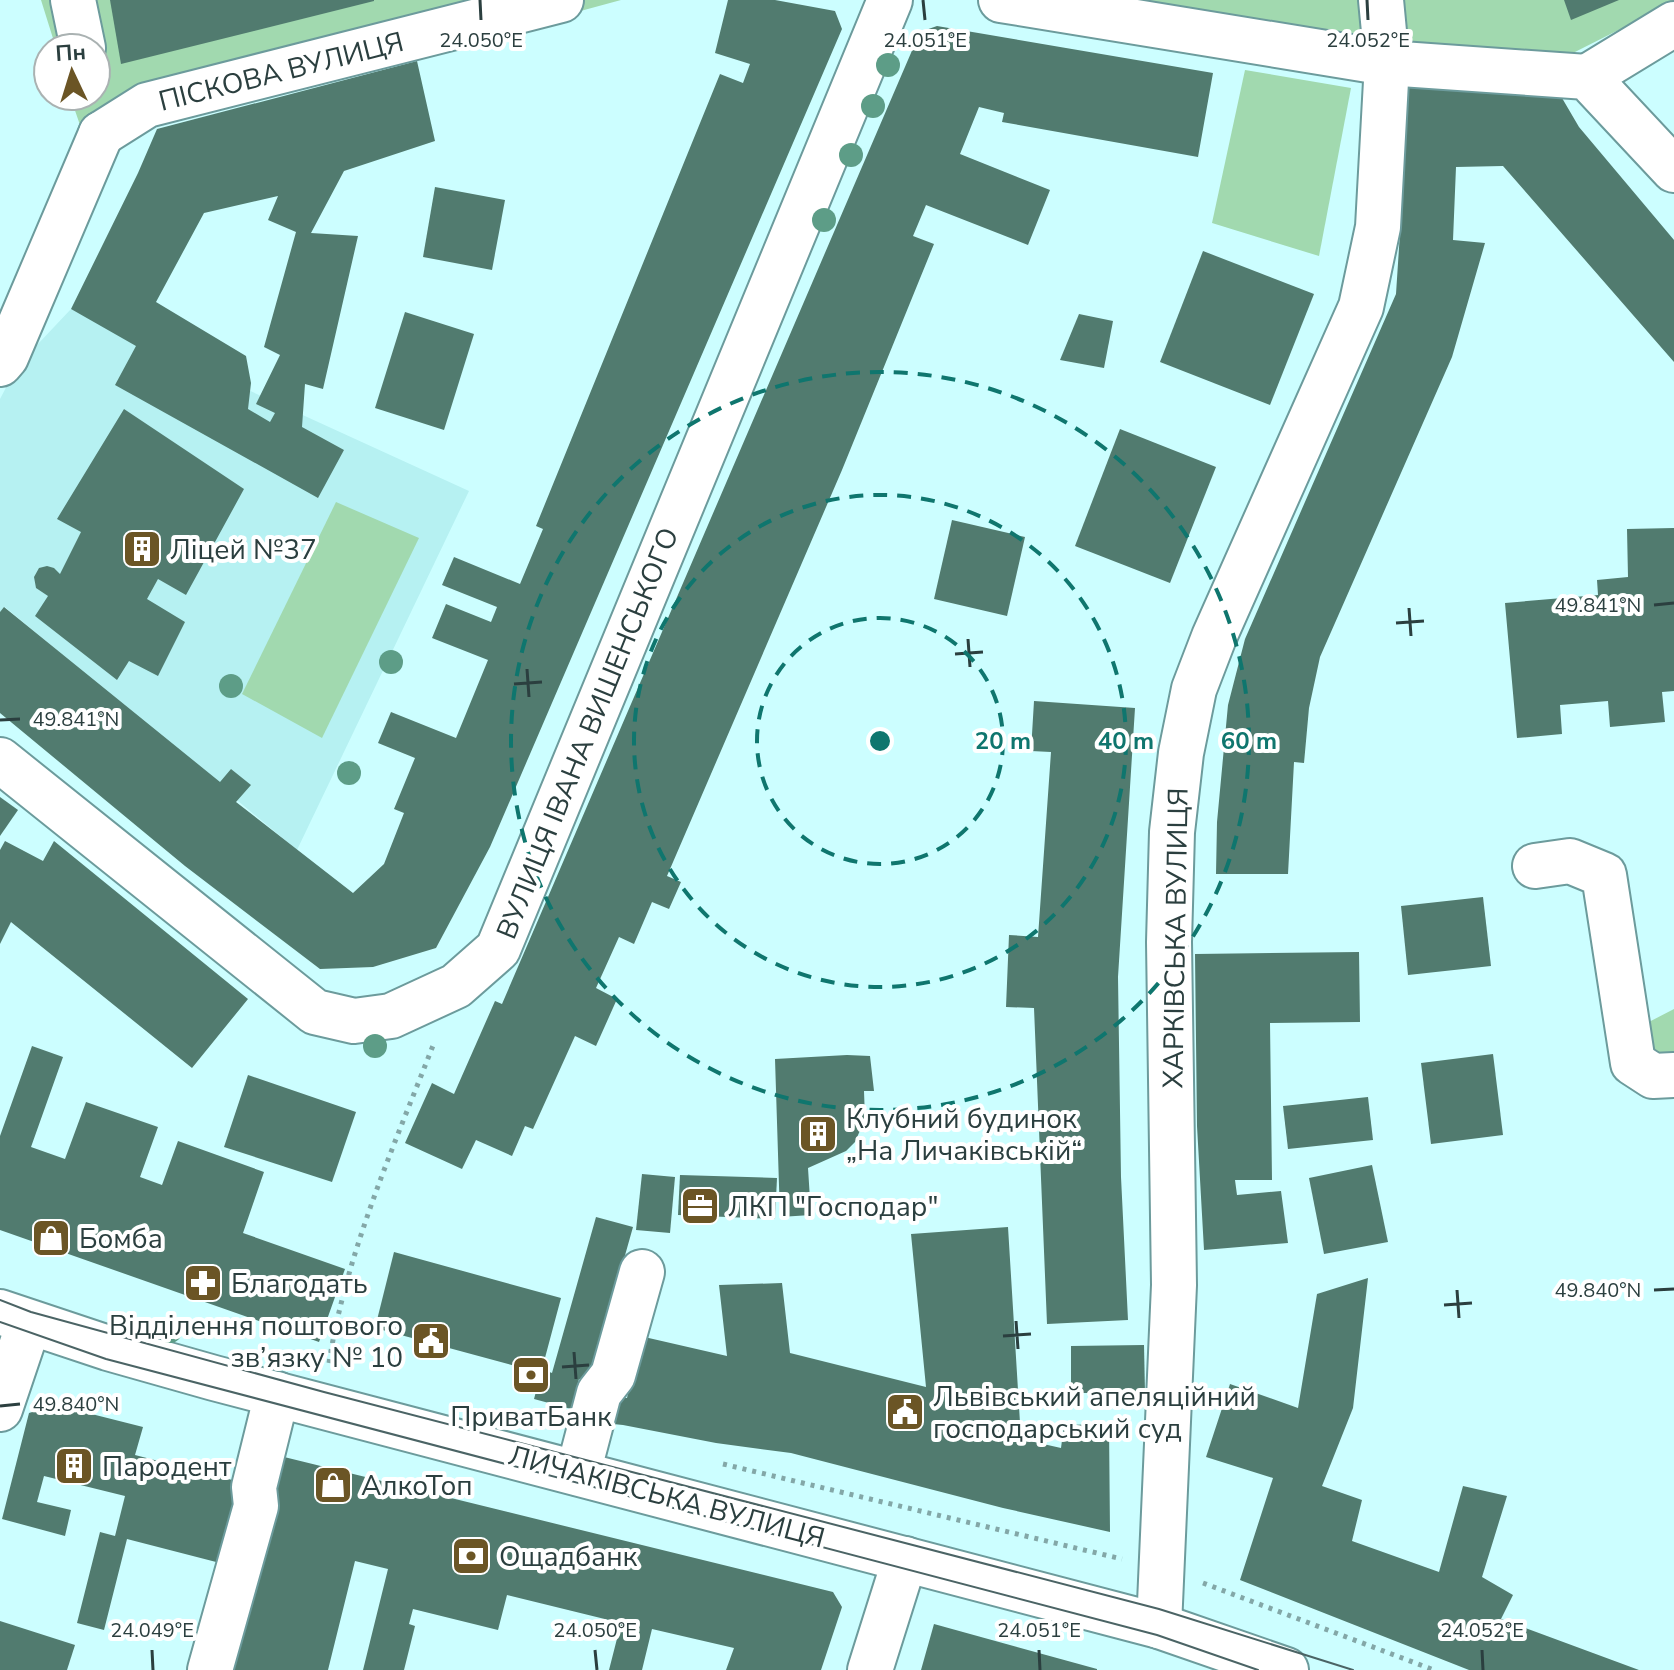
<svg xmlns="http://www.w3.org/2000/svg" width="1674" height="1670" viewBox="0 0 1674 1670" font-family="'Nunito Sans',sans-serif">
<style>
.built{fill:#b6f1f2}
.green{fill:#a1d9af}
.building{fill:#517b6f;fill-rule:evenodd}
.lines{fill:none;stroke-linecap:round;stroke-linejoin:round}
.minor-casing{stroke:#6c9b9c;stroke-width:48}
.major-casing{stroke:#6c9b9c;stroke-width:48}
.path{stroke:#83a7a7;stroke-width:5;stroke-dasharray:4 6;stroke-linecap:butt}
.minor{stroke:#fff;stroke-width:44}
.major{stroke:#fff;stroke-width:44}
.tram{stroke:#4b6465;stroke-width:2}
.tree{fill:#5d9d87}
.ticks{fill:none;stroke:#2b3f3f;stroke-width:3}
.ring{fill:none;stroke:#0f766e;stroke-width:4;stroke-dasharray:14 10}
.labels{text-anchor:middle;stroke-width:8;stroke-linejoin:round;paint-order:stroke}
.street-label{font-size:28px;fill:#2b3f3f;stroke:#fff}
.poi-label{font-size:28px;fill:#2b3f3f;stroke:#fff;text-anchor:start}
.ticks-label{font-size:20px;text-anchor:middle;fill:#2b3f3f;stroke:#fff;stroke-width:8;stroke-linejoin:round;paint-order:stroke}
.centre{fill:#0f766e;stroke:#fff;stroke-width:4}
.ring-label{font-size:24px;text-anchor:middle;font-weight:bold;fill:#0f766e;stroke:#fff;stroke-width:8;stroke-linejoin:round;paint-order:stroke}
</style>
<rect width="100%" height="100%" fill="#ccfeff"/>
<!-- built -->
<path class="built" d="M71,309L469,491L297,850L5,607L0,612V399L11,378L37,345Z"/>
<!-- green -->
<g class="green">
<path d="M41,0H621L540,22L168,112L80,125L70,96H96V48H56Z"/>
<path d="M1065,0H1674V2L1567,56L1339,37Z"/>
<path d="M1245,70L1351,88L1319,256L1212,223Z"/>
<path d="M336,502L419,538L322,738L242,694Z"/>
<path d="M1674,1009V1063L1653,1056L1645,1024Z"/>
</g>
<!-- building -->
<g class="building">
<path d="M110,0H374V1L121,64Z"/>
<path d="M728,0H775L835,11L842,29L490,847L436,948L373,967L320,969L185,866L0,713V612L4,607L220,782L231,769L251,785L236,802L353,893L384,864L404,813L394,809L415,758L378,743L391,712L456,738L488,660L432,638L446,604L491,622L497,607L442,585L454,557L520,584L543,529L536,526L720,74L743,83L750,64L715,53Z"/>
<path d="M1564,0H1619L1571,20Z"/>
<path d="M937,26L1213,73L1198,157L1002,122L1004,113L979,107L960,154L1050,190L1028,245L926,205L913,236L934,244L842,470L667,876L681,882L669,909L652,902L634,944L619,937L596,988L617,999L596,1046L575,1036L533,1129L525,1126L512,1156L476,1140L462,1169L405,1143L432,1083L454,1094L495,1001L502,1004L920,32Z"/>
<path d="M417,61L435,141L344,171L311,233L358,236L323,389L305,384L302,427L344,450L318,498L115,385L136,346L71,309L138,173L157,129ZM278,196L268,220L296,232L264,347L280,355L256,404L275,413L270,422L248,409L251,383L246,356L156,302L204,213Z"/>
<path d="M1405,84L1513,90L1562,98L1579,127L1674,240V362L1503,166L1456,167L1453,240L1485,243L1452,357L1320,657L1309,708L1304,763L1294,762L1288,874H1216L1217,822L1228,705L1245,639L1396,294L1402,202Z"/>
<path d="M435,187L505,200L492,270L423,257Z"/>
<path d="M1203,251L1314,294L1270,405L1160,362Z"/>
<path d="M405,312L474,334L444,430L375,408Z"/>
<path d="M1079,314L1113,321L1104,368L1060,360Z"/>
<path d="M124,409L244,489L186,595L158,579L147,599L185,622L158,676L129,661L117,680L35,616L48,596L36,588L34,577L39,568L47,566L54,568L60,574L81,532L57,519Z"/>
<path d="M1120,429L1216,467L1170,583L1075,546Z"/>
<path d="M952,520L1025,537L1007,616L934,599Z"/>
<path d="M1674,528V691L1662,692L1665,722L1610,727L1608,701L1560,705L1562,734L1517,738L1505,603L1598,595L1597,580L1628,577L1627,529Z"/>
<path d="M1034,701L1135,708L1118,977L1121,1177L1128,1320L1047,1324L1034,1008L1006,1007L1009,935L1038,937L1051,752L1031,751Z"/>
<path d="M0,797L18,810L0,836Z"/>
<path d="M5,841L43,861L54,841L248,999L192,1068L11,922L0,944V850Z"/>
<path d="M1483,897L1491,966L1408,975L1401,906Z"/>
<path d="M1359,952L1360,1022L1270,1023L1272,1180H1235L1237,1195L1281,1191L1288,1243L1204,1250L1197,1126L1195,954Z"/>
<path d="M32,1046L63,1057L31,1147L65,1159L86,1102L158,1127L140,1177L162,1185L178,1141L264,1172L243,1233L345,1269L319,1342L0,1230V1136Z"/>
<path d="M1493,1054L1503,1135L1431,1144L1421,1063Z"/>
<path d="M847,1055L870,1056L874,1091H864L865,1119L855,1142L846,1151L808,1168L811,1215L780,1217L775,1059Z"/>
<path d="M248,1075L356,1112L332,1182L224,1147Z"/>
<path d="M1368,1097L1373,1140L1288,1149L1283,1106Z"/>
<path d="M1372,1165L1388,1242L1324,1254L1309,1178Z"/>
<path d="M642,1174L675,1177L670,1233L636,1230Z"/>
<path d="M680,1175L777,1178L775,1219L678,1215Z"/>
<path d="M596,1217L633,1227L589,1383L579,1379L571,1409L534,1399L541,1373L375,1328L394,1252L561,1298L542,1369L552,1373Z"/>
<path d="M1008,1227L1021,1439L1061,1448L1064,1425L1109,1424L1110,1532L1003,1508L791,1453L716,1443L623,1425L603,1423L608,1396L627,1398L640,1336L727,1356L719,1285L782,1283L790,1353L926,1387L911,1234Z"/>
<path d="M1368,1278L1353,1408L1322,1486L1362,1500L1352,1541L1439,1572L1463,1486L1507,1496L1482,1577L1513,1595L1501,1619L1639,1670H1469L1240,1580L1273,1478L1206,1457L1230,1384L1298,1408L1317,1294Z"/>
<path d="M1144,1345L1145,1393H1071V1346Z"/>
<path d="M56,1405L143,1427L135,1455L240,1482L220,1563L127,1539L104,1630L77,1623L100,1532L115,1536L125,1496L44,1476L37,1502L71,1510L65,1536L2,1519L29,1413Z"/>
<path d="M276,1455L833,1592L842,1607L821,1670H726L734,1648L652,1629L642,1670H609L621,1623L507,1595L498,1630L413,1609L409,1624L415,1626L404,1670H363L388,1569L355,1561L328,1670H233Z"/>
<path d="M0,1621L75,1645L67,1670H0Z"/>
<path d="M934,1624L1097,1669V1670H921Z"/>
</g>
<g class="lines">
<defs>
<g id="minor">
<path d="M73,0L83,48"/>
<path d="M1001,0L1387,63L1587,77L1674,170"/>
<path d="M1587,77L1674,24"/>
<path d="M101,134L147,105L561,0"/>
<path d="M0,364L6,357L101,134"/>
<path d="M0,760L315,1012L354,1021L391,1016L456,986L498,949L890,0"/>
<path d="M1535,866L1570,861L1604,875L1633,1063L1653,1076L1674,1075"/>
<path d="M0,1409L29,1323"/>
<path d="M578,1473L599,1393L613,1375L642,1272"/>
<path d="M1159,1626L1174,1285L1169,942L1172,832L1181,753L1194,689L1214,637L1361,307L1378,227L1387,63L1381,0"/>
<path d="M210,1670L256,1506L254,1487L277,1394"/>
<path d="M870,1670L905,1559"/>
</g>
<path id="major" d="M0,1312L108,1348L214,1378L1159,1626L1286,1670"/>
</defs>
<!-- minor casing -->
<use href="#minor" class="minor-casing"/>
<!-- major casing -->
<use href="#major" class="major-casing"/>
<!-- path -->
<g class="path">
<path d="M329,1363C346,1253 394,1146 434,1043"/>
<path d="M723,1464L1122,1559"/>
<path d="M1203,1583L1434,1670"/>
</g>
<!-- minor -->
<use href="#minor" class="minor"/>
<!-- major -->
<use href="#major" class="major"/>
<!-- tram -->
<g class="tram">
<path d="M0,1300L31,1312L324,1392L1159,1609L1353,1670"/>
<path d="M0,1322L106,1359L1157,1635L1258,1670"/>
</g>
</g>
<!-- trees -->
<g class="tree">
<circle cx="888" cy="65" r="12"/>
<circle cx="873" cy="106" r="12"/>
<circle cx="851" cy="155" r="12"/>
<circle cx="824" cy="220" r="12"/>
<circle cx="391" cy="662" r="12"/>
<circle cx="231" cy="686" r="12"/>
<circle cx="349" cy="773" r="12"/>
<circle cx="375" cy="1046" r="12"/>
<circle cx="170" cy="1331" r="12"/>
</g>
<!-- ticks -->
<path class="ticks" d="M480,0L481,20M923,0L925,20M1367,0L1368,20M1654,605L1674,603M1409,608L1411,636M1396,623L1424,621M968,639L970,667M955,654L983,652M527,669L529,697M514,684L542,682M0,720L20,719M1457,1290L1459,1318M1654,1290L1674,1289M1444,1305L1472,1303M1016,1321L1018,1349M1003,1336L1031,1334M574,1352L576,1379M562,1367L589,1365M0,1406L20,1404M152,1650L153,1670M595,1650L597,1670M1039,1650L1040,1670M1482,1650L1483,1670"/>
<!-- distance rings -->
<g class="ring">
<circle cx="880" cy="741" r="123"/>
<circle cx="880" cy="741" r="246"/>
<circle cx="880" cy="741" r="369"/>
</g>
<!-- icons -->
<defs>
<symbol id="building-square" viewBox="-11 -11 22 22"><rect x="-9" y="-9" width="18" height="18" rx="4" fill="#6b5525" stroke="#fff"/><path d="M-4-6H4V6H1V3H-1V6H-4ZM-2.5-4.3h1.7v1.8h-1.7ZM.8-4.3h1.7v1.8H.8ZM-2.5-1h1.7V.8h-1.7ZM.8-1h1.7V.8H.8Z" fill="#fff"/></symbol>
<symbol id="office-square" viewBox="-11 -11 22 22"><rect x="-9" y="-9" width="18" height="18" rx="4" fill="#6b5525" stroke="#fff"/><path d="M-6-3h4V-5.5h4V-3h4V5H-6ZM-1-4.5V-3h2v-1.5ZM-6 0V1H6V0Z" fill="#fff"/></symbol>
<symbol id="shop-square" viewBox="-11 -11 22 22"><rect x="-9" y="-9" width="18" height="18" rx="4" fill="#6b5525" stroke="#fff"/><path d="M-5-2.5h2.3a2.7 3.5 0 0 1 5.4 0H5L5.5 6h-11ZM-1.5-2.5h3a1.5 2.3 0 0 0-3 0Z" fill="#fff"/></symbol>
<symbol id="pharmacy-square" viewBox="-11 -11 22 22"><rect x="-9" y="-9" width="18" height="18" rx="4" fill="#6b5525" stroke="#fff"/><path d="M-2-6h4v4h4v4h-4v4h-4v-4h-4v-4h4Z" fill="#fff"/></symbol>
<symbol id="civic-square" viewBox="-11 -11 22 22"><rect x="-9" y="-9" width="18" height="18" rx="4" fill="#6b5525" stroke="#fff"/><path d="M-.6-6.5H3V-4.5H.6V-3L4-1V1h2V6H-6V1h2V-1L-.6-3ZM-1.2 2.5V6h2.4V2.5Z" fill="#fff"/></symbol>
<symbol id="bank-square" viewBox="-11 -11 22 22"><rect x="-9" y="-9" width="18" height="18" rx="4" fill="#6b5525" stroke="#fff"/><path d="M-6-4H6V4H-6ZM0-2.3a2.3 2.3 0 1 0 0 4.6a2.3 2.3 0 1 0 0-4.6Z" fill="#fff"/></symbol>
</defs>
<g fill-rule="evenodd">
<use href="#building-square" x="120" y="527" width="44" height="44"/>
<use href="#building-square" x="796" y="1112" width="44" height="44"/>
<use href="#office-square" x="678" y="1184" width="44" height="44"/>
<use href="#shop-square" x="29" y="1216" width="44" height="44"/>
<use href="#pharmacy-square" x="181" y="1261" width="44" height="44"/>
<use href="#civic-square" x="409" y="1319" width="44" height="44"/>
<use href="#bank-square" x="509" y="1353" width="44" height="44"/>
<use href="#civic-square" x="883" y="1390" width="44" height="44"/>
<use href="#building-square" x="52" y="1444" width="44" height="44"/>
<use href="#shop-square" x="311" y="1463" width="44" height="44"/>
<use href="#bank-square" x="449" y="1534" width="44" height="44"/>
</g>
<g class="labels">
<!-- street labels -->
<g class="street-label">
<text transform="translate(281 71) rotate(-14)" y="10">ПІСКОВА ВУЛИЦЯ</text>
<text transform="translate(587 733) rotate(-68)" y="10">ВУЛИЦЯ ІВАНА ВИШЕНСЬКОГО</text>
<text transform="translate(1175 938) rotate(-89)" y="10">ХАРКІВСЬКА ВУЛИЦЯ</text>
<text transform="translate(667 1496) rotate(15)" y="10">ЛИЧАКІВСЬКА ВУЛИЦЯ</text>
</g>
<!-- poi labels -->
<g class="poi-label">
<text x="170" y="559">Ліцей №37</text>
<text x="846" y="1128">Клубний будинок<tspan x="846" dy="32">„На Личаківській“</tspan></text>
<text x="728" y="1216">ЛКП "Господар"</text>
<text x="79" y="1248">Бомба</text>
<text x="231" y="1293">Благодать</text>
<text x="403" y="1335" text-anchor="end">Відділення поштового<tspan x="403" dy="32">зв’язку № 10</tspan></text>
<text x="933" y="1406">Львівський апеляційний<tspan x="933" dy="32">господарський суд</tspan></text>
<text x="531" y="1426" text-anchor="middle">ПриватБанк</text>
<text x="102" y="1476">Пародент</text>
<text x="361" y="1495">АлкоТоп</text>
<text x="499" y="1566">Ощадбанк</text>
</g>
</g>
<g class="ticks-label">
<text x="481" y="47">24.050°E</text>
<text x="925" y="47">24.051°E</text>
<text x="1368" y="47">24.052°E</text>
<text x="1598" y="612">49.841°N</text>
<text x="76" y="726">49.841°N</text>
<text x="1598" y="1297">49.840°N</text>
<text x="76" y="1411">49.840°N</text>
<text x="152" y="1637">24.049°E</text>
<text x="595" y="1637">24.050°E</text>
<text x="1039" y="1637">24.051°E</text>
<text x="1482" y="1637">24.052°E</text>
</g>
<circle cx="880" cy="741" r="12" class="centre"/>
<g class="ring-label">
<text x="1003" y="749">20 m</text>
<text x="1126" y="749">40 m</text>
<text x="1249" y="749">60 m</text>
</g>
<!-- north arrow -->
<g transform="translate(72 72) rotate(356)"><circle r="38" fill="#ffffff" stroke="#aab2b2" stroke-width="2"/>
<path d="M0-6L14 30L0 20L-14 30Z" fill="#6b5525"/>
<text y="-12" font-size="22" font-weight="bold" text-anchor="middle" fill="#2b3f3f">Пн</text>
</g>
</svg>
